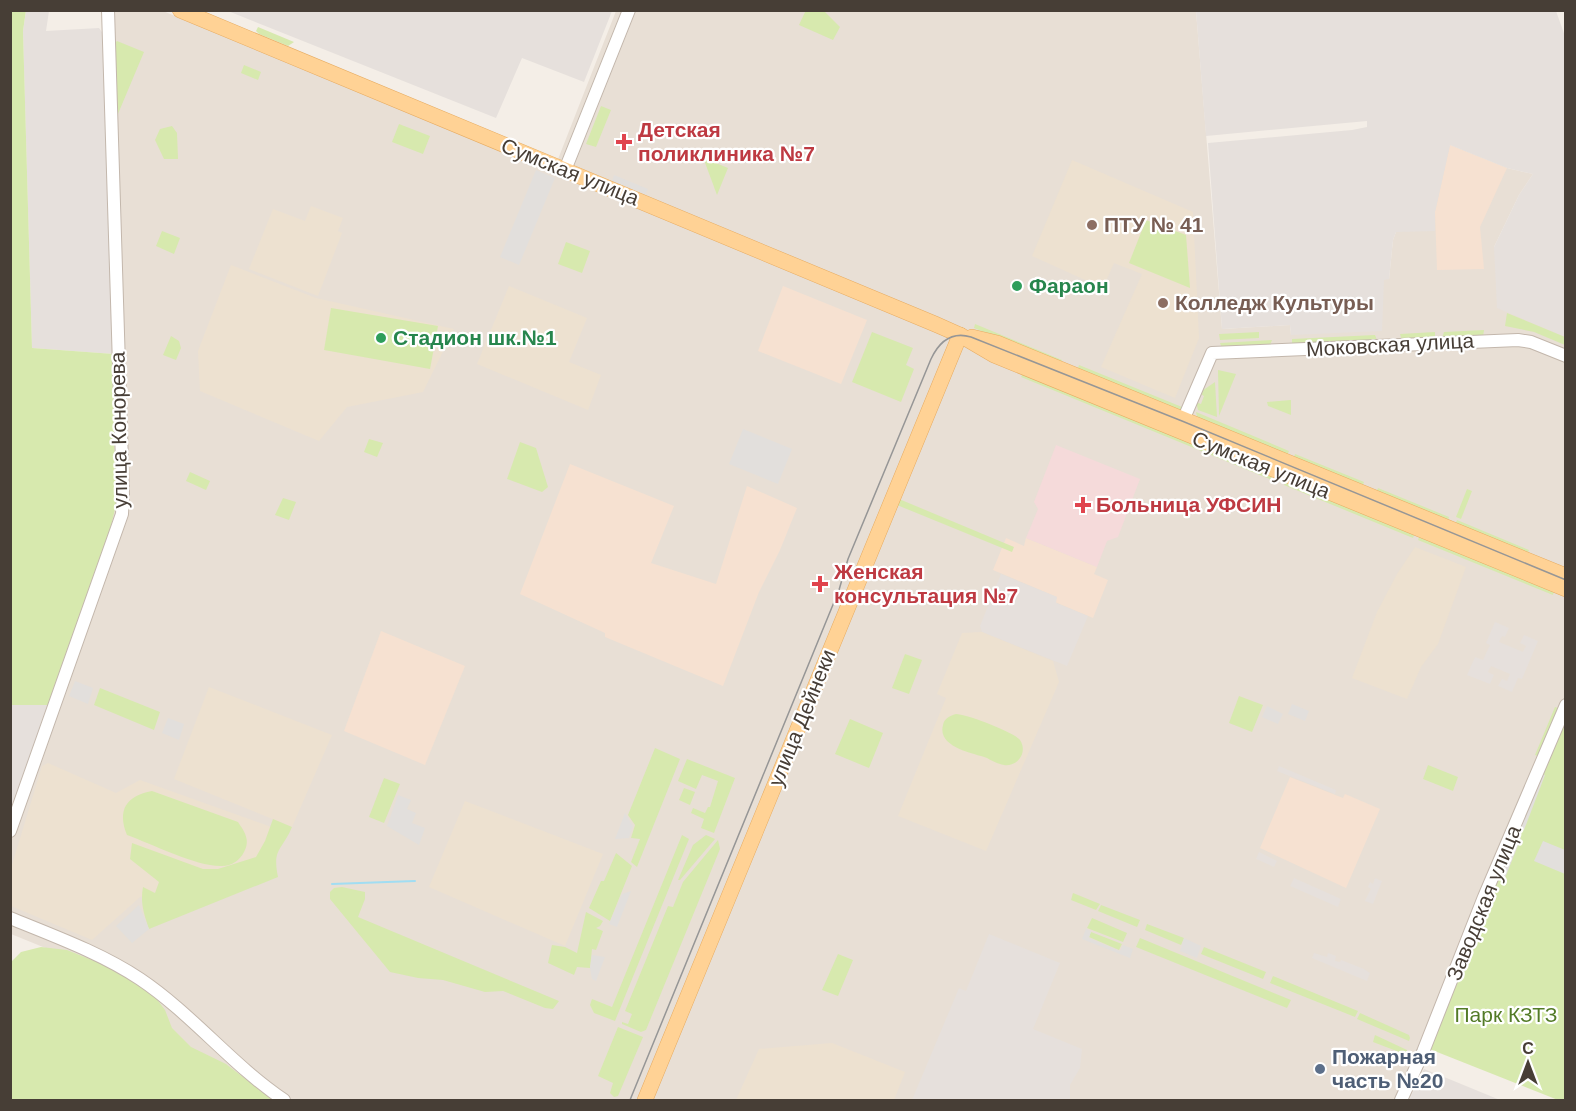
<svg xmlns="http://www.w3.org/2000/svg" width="1576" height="1111" viewBox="0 0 1576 1111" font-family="Arial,sans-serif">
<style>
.residential{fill:#e8dfd5}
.commercial{fill:#f6e1d1}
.industrial{fill:#e6e0dc}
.education{fill:#ede1d0}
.medical{fill:#f5dada}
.green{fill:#d7e9ae}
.parking{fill:#e2dfdc}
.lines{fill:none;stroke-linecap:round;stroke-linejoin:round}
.stream{stroke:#a1ddf2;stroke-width:2}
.minor-casing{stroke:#c3b7ac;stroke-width:14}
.major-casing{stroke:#e7ac62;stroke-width:16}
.minor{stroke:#fff;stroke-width:12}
.major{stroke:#ffd295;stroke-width:15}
.tram{stroke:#969696;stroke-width:1.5}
.health-dot{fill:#e0444e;stroke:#fff;stroke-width:2}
.education-dot{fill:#8d6e63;stroke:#fff;stroke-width:2}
.leisure-dot{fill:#2e9e5b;stroke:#fff;stroke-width:2}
.service-dot{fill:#5c6f8a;stroke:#fff;stroke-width:2}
.labels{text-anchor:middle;stroke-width:4.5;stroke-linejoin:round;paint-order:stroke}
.health-label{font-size:21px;font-weight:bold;fill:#be3a42;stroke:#fff;text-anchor:start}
.street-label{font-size:21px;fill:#473e36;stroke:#fff}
.education-label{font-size:21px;font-weight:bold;fill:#785e54;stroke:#fff;text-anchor:start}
.leisure-label{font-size:21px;font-weight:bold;fill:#27864d;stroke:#fff;text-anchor:start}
.park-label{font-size:21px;fill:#537b27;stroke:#fff}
.service-label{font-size:21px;font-weight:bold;fill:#4e5e75;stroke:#fff;text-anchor:start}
</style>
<rect width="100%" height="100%" fill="#f4eee7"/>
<!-- residential -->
<path class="residential" d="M103,11H163L553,172L616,11H1196L1222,329L1290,325L1291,335L1384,279H1389L1393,240L1396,232L1450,145L1507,168L1533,174L1519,195L1494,247L1565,336V740L1405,1100H273L186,1049L75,960L11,934V820L51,705L10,560L104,546L117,500Z"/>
<!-- commercial -->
<g class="commercial">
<path d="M1450,145L1507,168L1480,227L1484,269L1437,270L1435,212Z"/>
<path d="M783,286L867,320L841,384L758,351Z"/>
<path d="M570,464L674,506L651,563L716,584L747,486L797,508L780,550L759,592L723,686L605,637V633L520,594Z"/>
<path d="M1006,538L1024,546L1026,538L1097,567L1094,574L1108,580L1093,618L1055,602L1057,597L993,570Z"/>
<path d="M381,631L465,666L425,765L344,731Z"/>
<path d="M1290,777L1343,798L1345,794L1380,809L1346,888L1260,848Z"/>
</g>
<!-- industrial -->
<g class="industrial">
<path d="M26,11H49L46,31L99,28L104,35L114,354L32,348L23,31Z"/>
<path d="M228,11H612L584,82L522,58L496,118Z"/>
<path d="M1196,11H1556L1566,39L1565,337L1497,308L1494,247L1519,195L1533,174L1507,168L1450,145L1435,212V231L1396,232L1393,240L1389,279L1384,280L1382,331L1291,335L1290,325L1222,329L1208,143L1352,130L1367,127V121L1206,136Z"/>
<path d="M1001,574L1057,597L1056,603L1088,616L1067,666L982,632L980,626Z"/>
<path d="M1495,622L1509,628L1505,637L1502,636L1499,642L1523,652L1526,646L1520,643L1524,635L1538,641L1522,679L1518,678L1512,692L1498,686L1502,679L1507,681L1510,674L1491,666L1488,672L1494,675L1490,684L1467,675L1475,657L1483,660L1490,645L1486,643Z"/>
<path d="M11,705H51L11,820Z"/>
<path d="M1279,766L1336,790L1335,794L1277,771Z"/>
<path d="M1259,852L1277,861L1274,867L1256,859Z"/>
<path d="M1294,878L1341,899L1338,907L1290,886Z"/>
<path d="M1375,878L1382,881L1373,904L1365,901L1371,889L1368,887L1370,882L1373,884Z"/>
<path d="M989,934L1060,963L1033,1029L1082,1049L1080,1068L1070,1085V1100H912L959,988L966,991Z"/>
<path d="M1314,953L1327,957L1328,953L1336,956L1335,961L1340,962L1341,960L1364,969L1370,973L1367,981L1312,958Z"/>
<path d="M1424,1069L1449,1079L1500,1100H1409Z"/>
</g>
<!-- education -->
<g class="education">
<path d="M1072,160L1193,212L1199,338L1175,398L1101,367L1142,274L1114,263L1103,288L1032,256Z"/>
<path d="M311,206L343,218L338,231L342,233L318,296L249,269L273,209L305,221Z"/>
<path d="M231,265L316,298L454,329L423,392L347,407L319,441L200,391L198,351Z"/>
<path d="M509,286L587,318L569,362L601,375L588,410L477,364Z"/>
<path d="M1415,547L1466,567L1438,644L1421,667L1407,699L1352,678L1377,612L1397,574Z"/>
<path d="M982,632L1053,661L1059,682L986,851L898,816L946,698L937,694L962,633Z"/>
<path d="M209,687L332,735L292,827L174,779Z"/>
<path d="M48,763L116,793L140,780L288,833L267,856L140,897L92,940L11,906V868L42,766Z"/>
<path d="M465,801L603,854L565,946L429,887Z"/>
<path d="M832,1043L905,1072L894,1100H736L759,1049Z"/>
</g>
<!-- medical -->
<path class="medical" d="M1056,445L1140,479L1118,537L1107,541L1097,567L1026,538L1038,509L1034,502Z"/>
<!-- green -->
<g class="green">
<path d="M26,10L23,31L32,348L114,354L112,360L116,505L111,526L51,705H11L10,11Z"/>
<path d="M806,10L824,11L840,27L833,40L799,25Z"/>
<path d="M258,27L294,42L288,46L259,34L256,31Z"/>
<path d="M117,41L144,52L115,121V43Z"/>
<path d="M244,65L261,72L258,80L241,73Z"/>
<path d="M601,106L611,110L596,147L586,144Z"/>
<path d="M399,124L430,136L423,154L392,142Z"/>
<path d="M172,126L177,133L178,159H164L155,140L160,129Z"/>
<path d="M706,159L728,168L717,195L704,160Z"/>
<path d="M1146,220L1186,235L1190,288L1129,263Z"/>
<path d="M162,231L180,238L174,254L156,246Z"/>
<path d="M566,242L590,251L582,273L558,264Z"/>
<path d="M331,308L438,326L430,369L324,350Z"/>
<path d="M1507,313L1565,337V345L1534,332L1505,326Z"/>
<path d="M975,324L1062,360L1061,363L974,328Z"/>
<path d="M1484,330L1483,337L1442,338L1444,332Z"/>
<path d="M872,332L913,348L906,365L914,369L901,402L852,382Z"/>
<path d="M1259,332V338L1220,340L1219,334Z"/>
<path d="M1435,332V340L1402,341L1400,334Z"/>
<path d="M1375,335L1377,340L1292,344V339Z"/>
<path d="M171,336L179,341L181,348L176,360L163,355Z"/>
<path d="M1272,340L1270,345L1222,348L1220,343Z"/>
<path d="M1079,365L1182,407L1180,411L1077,371Z"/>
<path d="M1218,370L1236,374L1219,416Z"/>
<path d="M1024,371L1272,475V480L1021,377Z"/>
<path d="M1215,382L1217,417L1198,410L1196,402L1201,404L1204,396L1199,393Z"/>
<path d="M1291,400V415L1268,406L1267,402Z"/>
<path d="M1196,412L1289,451L1286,458L1198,422Z"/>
<path d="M369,439L383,443L377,457L364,452Z"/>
<path d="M520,442L536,448L548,487L542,492L507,479Z"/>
<path d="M1295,454L1364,482L1361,489L1293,461Z"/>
<path d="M190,472L210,481L206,490L186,481Z"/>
<path d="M1289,478L1416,530L1413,538L1284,485Z"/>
<path d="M1378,488L1449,517L1447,524L1375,495Z"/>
<path d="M1467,489L1472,491L1461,519L1456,517Z"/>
<path d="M283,498L296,502L289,520L275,515Z"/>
<path d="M899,499L1014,547L1012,552L897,505Z"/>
<path d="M1457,520L1529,550L1526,558L1454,528Z"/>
<path d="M1421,532L1555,587L1553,595L1418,540Z"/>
<path d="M905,654L922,660L909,694L892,688Z"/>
<path d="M100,688L160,712L154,730L94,705Z"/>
<path d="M1239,696L1263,705L1252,732L1229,723Z"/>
<path d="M1555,707L1561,709L1540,757L1535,755Z"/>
<path d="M1565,708V1100H1558L1427,1048Z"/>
<path d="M956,714C966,714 1014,732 1020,740C1028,752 1018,767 1004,765C998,764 992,761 987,758C972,753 937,747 943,725C944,719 949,716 956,714Z"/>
<path d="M850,719L883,733L869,768L835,754Z"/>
<path d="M655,748L680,759L637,867L631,862L640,839L631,838L635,825L628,815Z"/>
<path d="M687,759L735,778L714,833L701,828L704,819L691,813L693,808L705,813L708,807H710L718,781L702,775L696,789L678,781Z"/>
<path d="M1428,765L1458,777L1453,791L1423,779Z"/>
<path d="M384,778L400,784L384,823L369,817Z"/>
<path d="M684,788L695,792L690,805L679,800Z"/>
<path d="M152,791L238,822C244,831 251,840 244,852C240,860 232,866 222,866C197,867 152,844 127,835C117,810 126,796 152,791Z"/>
<path d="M273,819L292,827C282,851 272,848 278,877L149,929C144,914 140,903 143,887L155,893L159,882L130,859L132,843L203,869H218L256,857L265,841Z"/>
<path d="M682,835L689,839L615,1021L594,1013L590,1005L592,999L612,1007Z"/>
<path d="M706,835L715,839L680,880H678L693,845Z"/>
<path d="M718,840L720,849L646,1030L641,1032L622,1024V1022L628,1024L632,1014L625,1011L668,906L673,907L683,882Z"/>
<path d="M616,853L632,866L610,921L589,908L601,881H604Z"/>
<path d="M342,887L365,892V899L358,917L559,1001L553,1009L545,1008L503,991L485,992L443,980L418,978L390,972L330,899V892L334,888Z"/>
<path d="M1073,893L1100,904L1096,910L1071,900Z"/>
<path d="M1101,905L1140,920L1137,927L1098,911Z"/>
<path d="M586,912L603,921L600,926L596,928L603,931L596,950L592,949L590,968L577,967L574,975L548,963L552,945L565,947L577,953Z"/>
<path d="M1092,918L1127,933L1123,942L1087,928Z"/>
<path d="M1147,924L1184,938L1181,945L1145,930Z"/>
<path d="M1091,932L1122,944L1119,950L1089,937Z"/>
<path d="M1140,938L1291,1000L1287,1008L1136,947Z"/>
<path d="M41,947L67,950L102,964L130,980L156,998L165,1010L172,1028L191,1047L226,1064L273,1100H11V962L21,952Z"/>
<path d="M1204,947L1266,972L1263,979L1201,954Z"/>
<path d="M838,954L853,960L838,996L822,990Z"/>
<path d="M1273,976L1358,1011L1355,1017L1270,983Z"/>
<path d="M1360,1013L1409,1035L1410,1038L1409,1041L1357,1019Z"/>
<path d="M618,1027L643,1037L618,1096L614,1097L610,1093L613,1083L598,1076Z"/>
<path d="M1375,1035L1407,1050V1055L1373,1042Z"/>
</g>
<!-- parking -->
<g class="parking">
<path d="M536,170L555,178L519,265L500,257Z"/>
<path d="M614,175L648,189L645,194L612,181Z"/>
<path d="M743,429L792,449L778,484L729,464Z"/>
<path d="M75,681L93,688L88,704L69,696Z"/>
<path d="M1292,704L1309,711L1305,721L1288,714Z"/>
<path d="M1267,706L1283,714L1278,724L1262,717Z"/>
<path d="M168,718L184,724L179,740L162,733Z"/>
<path d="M1538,772L1545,775L1524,830L1515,827Z"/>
<path d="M398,795L411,800L407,809L416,813L412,823L425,828L419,845L387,826Z"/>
<path d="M625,813L633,826L629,838L615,839Z"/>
<path d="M1512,835L1521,838L1505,878L1495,873Z"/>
<path d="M1543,841L1565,850V874L1534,861Z"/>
<path d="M631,891L617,927L609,924L622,894Z"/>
<path d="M139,905L149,929L132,943L116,926Z"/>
<path d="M1086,929L1091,931L1089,938L1120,951L1123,945L1133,949L1130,958L1082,939Z"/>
<path d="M1184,938L1201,946L1197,958L1180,951Z"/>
<path d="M592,955L605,957L596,981L592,979L590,968Z"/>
</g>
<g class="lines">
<!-- stream -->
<path class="stream" d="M332,884L415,881"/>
<defs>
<g id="minor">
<path d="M565,170L629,10"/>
<path d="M1184,418L1212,353L1518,340L1531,342L1566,356"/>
<path d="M10,831L122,514L123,495L108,10"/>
<path d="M10,918C54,936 101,953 140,979C192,1014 232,1065 284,1100"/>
<path d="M1401,1100L1423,1052L1484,897L1566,705"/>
</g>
<g id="major">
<path d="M180,10L935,324L960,335L994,355L1566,589"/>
<path d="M972,337L997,343L1566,576"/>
<path d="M645,1100L960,335"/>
</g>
</defs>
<!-- minor casing -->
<use href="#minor" class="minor-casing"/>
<!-- major casing -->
<use href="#major" class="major-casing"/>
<!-- minor -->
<use href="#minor" class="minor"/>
<!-- major -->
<use href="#major" class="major"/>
<!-- tram -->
<path class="tram" d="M630,1100L839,590L848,559L931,359C939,342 951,331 971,337L1182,421L1566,580"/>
</g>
<!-- markers -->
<g class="health-dot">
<path d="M621 133h6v6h6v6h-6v6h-6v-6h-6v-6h6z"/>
<path d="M1080 496h6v6h6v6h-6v6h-6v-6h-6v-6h6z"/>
<path d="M817 575h6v6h6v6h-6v6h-6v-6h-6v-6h6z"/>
</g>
<g class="education-dot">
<circle cx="1092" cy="225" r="6"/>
<circle cx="1163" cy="303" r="6"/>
</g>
<g class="leisure-dot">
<circle cx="1017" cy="286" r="6"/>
<circle cx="381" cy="338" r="6"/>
</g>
<circle class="service-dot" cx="1320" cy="1069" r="6"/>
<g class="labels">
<!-- health labels -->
<g class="health-label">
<text x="638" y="137">Детская<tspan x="638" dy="24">поликлиника №7</tspan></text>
<text x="1096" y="512">Больница УФСИН</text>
<text x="834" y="579">Женская<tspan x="834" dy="24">консультация №7</tspan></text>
</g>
<!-- street labels -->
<g class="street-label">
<text transform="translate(570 172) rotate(22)" y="7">Сумская улица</text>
<text transform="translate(1390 345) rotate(-3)" y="7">Моковская улица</text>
<text transform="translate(119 430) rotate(-91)" y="7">улица Конорева</text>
<text transform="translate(1261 465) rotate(22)" y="7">Сумская улица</text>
<text transform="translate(802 718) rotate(-68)" y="7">улица Дейнеки</text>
<text transform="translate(1484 903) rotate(-68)" y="7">Заводская улица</text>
</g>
<!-- education labels -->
<g class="education-label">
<text x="1104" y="232">ПТУ № 41</text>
<text x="1175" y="310">Колледж Культуры</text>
</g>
<!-- leisure labels -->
<g class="leisure-label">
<text x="1029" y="293">Фараон</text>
<text x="393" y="345">Стадион шк.№1</text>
</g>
<!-- park labels -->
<g class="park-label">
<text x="1506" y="1022">Парк КЗТЗ</text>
</g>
<!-- service labels -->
<g class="service-label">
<text x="1332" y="1064">Пожарная<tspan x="1332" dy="24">часть №20</tspan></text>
</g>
</g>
<!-- border -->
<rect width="1576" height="1111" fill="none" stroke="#473e36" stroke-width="24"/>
<!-- north arrow -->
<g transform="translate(1528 1063)" stroke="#ffffff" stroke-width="4.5" paint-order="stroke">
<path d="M0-4.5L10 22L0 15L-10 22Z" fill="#473e36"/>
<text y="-9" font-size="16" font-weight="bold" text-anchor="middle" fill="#473e36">С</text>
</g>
</svg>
